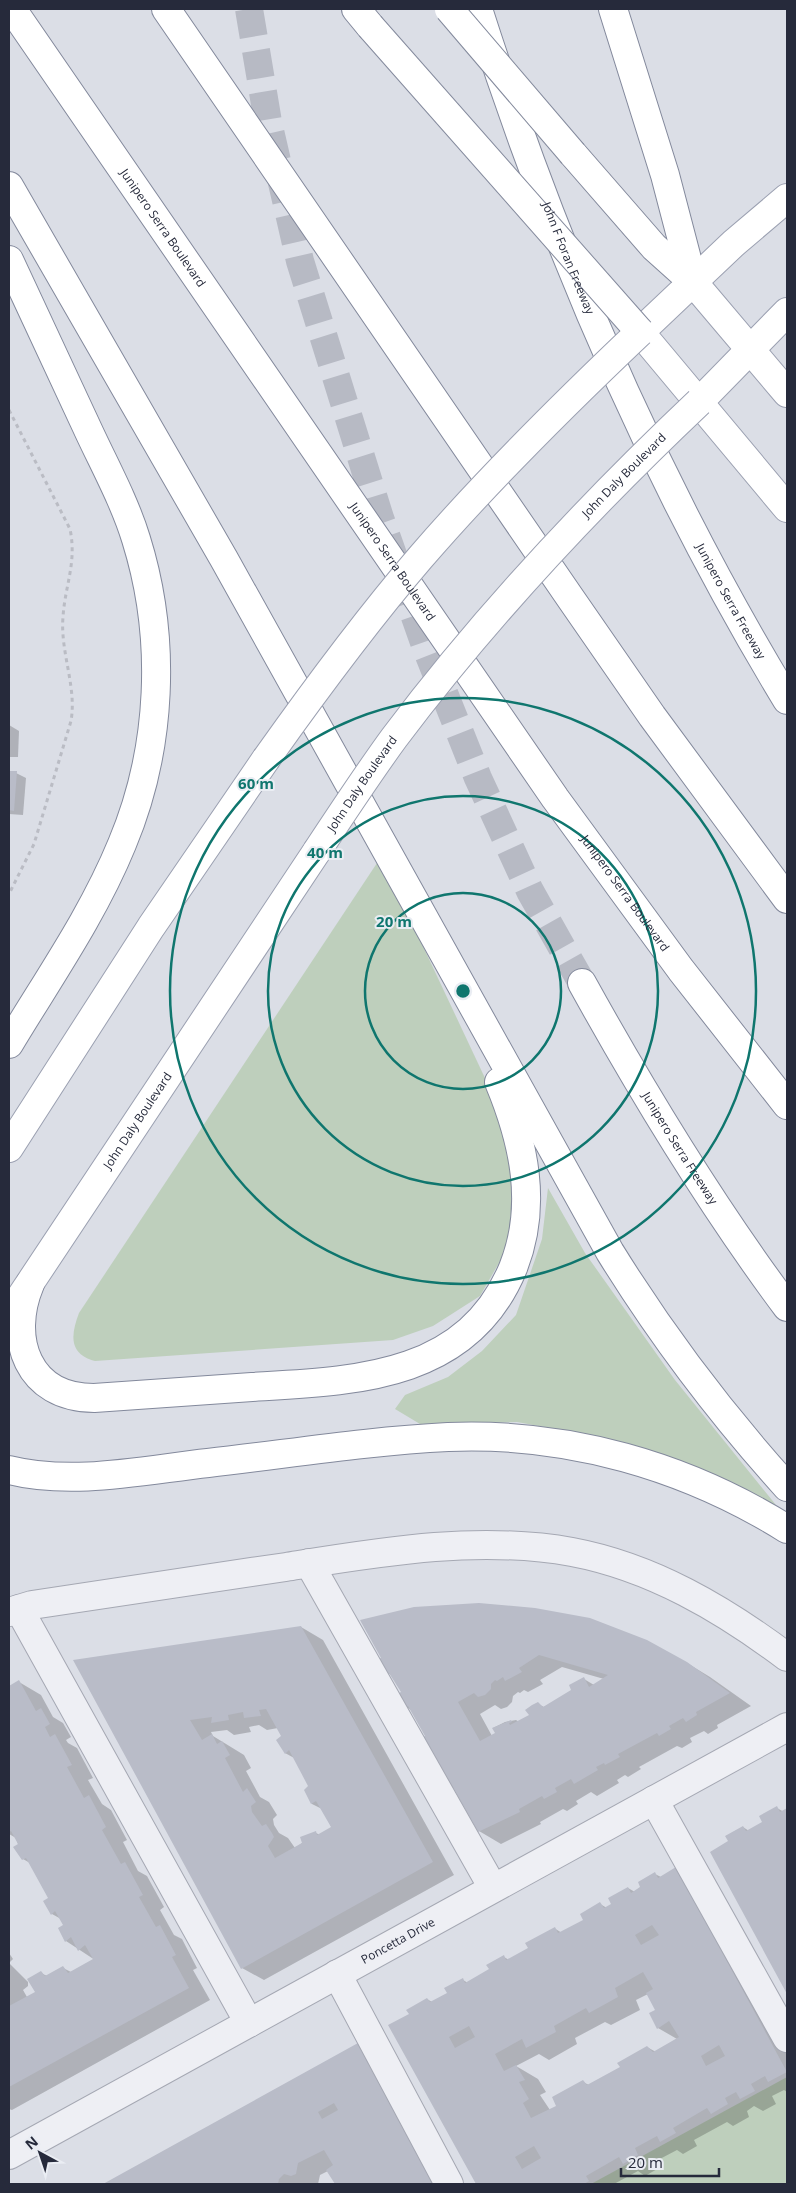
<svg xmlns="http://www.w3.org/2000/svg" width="796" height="2193" viewBox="0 0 796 2193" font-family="'Open Sans',sans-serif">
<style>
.green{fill:#becfbc}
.shadow{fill:#0003;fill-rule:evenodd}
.building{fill:#b9bcc8;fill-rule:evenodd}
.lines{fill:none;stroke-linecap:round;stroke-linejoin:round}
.highway-tunnel{stroke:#b7bac4;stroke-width:28;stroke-dasharray:28 14;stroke-linecap:butt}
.minor-casing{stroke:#a5a8b3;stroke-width:30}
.major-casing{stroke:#9ba0b1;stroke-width:30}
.highway-casing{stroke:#83899c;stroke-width:30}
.path{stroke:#babcc4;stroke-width:3;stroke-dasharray:4 4;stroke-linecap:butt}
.minor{stroke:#eeeff4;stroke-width:28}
.major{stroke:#fff;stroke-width:28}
.highway{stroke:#fff;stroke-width:28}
.major-bridge-casing{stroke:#9ba0b1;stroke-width:30;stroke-linecap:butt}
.highway-bridge-casing{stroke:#83899c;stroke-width:30;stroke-linecap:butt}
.major-bridge{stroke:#fff;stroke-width:28}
.highway-bridge{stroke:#fff;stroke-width:28}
.ring{fill:none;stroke:#0f766e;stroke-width:2.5}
.labels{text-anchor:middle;stroke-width:4;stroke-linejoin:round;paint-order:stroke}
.street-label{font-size:12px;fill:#262a3b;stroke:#eaedf3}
.centre{fill:#0f766e;stroke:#eaedf3;stroke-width:2.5}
.ring-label{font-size:15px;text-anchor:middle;font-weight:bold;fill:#0f766e;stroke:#eaedf3;stroke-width:4;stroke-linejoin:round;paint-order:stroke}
</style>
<rect width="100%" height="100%" fill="#dbdee6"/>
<!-- green -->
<g class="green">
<path d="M381,857L508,1127L516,1233L480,1296L433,1326L393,1340L95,1361C68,1354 71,1334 79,1313Z"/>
<path d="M548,1188L585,1253L675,1380L776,1505L704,1471L577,1433L517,1422L420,1424L395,1409L405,1395L448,1377L482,1351L516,1315L542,1239Z"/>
<path d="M787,2077V2184H591Z"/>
</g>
<!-- shadow -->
<g class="shadow">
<path d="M9,725L19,731L18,757H9Z"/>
<path d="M9,772L16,773L26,778L23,815L9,814Z"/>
<path d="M361,1621L687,1663L710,1677L751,1706L717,1725L718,1728L708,1734L704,1731L690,1738L692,1742L682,1748L677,1746L639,1767L641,1769L628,1777L625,1775L617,1780L619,1783L597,1796L591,1792L576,1801L578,1804L567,1811L563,1809L540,1822L541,1824L501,1844L479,1831L455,1789L449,1786L444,1770L427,1736L413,1711L406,1707L402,1693L393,1676L388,1673L382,1658ZM562,1667L604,1679L594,1685L584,1679L573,1691L544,1707L538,1704L531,1715L519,1722L516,1720L505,1722L493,1728L497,1734L492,1736L480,1714L495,1705L501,1709L507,1707L512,1702L513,1696L518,1692L520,1693L524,1690L528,1692L543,1684L540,1680Z"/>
<path d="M301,1627L323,1640L454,1875L264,1980L242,1968L75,1661ZM259,1725L267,1730L278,1728L283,1737L285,1753L296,1759L310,1786L305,1790L312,1804L322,1809L332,1828L320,1835L316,1833L295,1848L288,1838L279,1833L274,1825L273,1819L277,1815L269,1802L260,1797L246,1771L251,1768L244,1755L213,1736L211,1732L227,1730L234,1735L251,1732L249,1727Z"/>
<path d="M19,1682L41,1695L53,1717L63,1723L71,1737L66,1740L68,1743L77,1748L93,1778L88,1780L102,1804L111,1810L127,1840L123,1842L138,1871L147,1876L164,1907L160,1910L174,1935L182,1939L197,1968L193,1970L210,2000L12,2110L9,2109V1963L28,1982V1986L23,1990L27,1997L36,1993L41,1973L47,1976L63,1968L71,1972L95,1960L66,1941L64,1925L61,1919L52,1914L50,1899L30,1863L23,1859L16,1838L9,1834V1688Z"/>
<path d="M777,1808L784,1812L787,1810V1992L711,1852L730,1842L743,1827L749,1831L764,1823Z"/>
<path d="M676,1869L787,2044V2092L784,2090L772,2096L776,2104L763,2111L754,2106L747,2111L749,2117L733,2126L727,2122L694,2140L697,2146L683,2154L677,2150L656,2161L659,2168L645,2176L638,2171L614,2184H477L390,2026L411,2015L427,1999L432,2002L448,1994L463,1980L468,1983L491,1970L504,1957L509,1960L529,1948L554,1928L562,1933L585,1920L600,1904L607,1908L613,1904L628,1888L635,1892L655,1874L661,1877ZM648,1994L657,2011L658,2028L677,2039L656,2052L647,2047L621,2068L589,2085L583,2082L558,2106L550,2110L540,2095L546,2092L538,2079L516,2066L539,2054L549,2060L577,2044L575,2038L605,2022L611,2025L640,2010L636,2000Z"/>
<path d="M9,1953L13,1959L9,1963Z"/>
<path d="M358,2044L380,2057L450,2184H336L328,2171L320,2175L318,2184H105Z"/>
</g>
<!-- building -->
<g class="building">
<path d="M9,771H17L14,811L9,810Z"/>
<path d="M479,1603L535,1608L590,1618L647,1640L687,1662L730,1693L696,1712L697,1715L686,1722L683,1718L669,1726L671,1729L659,1736L657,1733L618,1754L620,1757L605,1765L604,1763L596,1767L598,1770L574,1784L571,1779L555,1788L557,1792L544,1799L542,1796L519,1809L520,1812L478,1832L451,1784L448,1786L439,1772L443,1770L421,1738L425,1736L408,1706L405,1708L397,1694L401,1692L389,1673L387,1674L378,1659L381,1658L360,1620L414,1607ZM539,1655L608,1675L589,1687L584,1677L569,1685L571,1690L543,1707L538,1702L532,1705L525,1710L529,1715L510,1725L509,1723L512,1722L511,1720L492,1728L495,1733L480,1741L458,1702L474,1693L478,1697L485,1695L491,1689V1684L495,1680L497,1681L503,1677L505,1681L522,1672L519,1668Z"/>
<path d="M301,1626L433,1862L241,1969L73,1660ZM266,1709L281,1736L276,1740L285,1754L289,1750L308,1786L304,1790L311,1804L316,1801L331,1827L317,1835L316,1831L300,1837L302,1843L275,1858L268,1846L274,1837L272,1833L266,1824L262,1826L252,1812L251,1806L256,1802L247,1788L243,1792L225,1758L230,1755L222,1741L217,1744L212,1734L202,1740L190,1720L212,1717L211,1723L229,1720L228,1715L243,1712L244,1718L261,1716L259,1710Z"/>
<path d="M19,1680L36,1711L41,1708L50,1724L45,1727L50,1737L55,1734L72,1765L67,1767L84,1798L89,1795L106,1827L102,1830L121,1864L125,1862L143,1895L139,1897L156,1927L160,1925L176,1955L172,1957L189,1988L9,2087V2006L35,1992L27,1979L41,1971L45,1976L63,1966L68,1973L93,1959L85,1945L78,1951L71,1937L65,1942L58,1928L63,1925L55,1911L51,1915L43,1901L48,1898L26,1858L22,1860L13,1847L18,1844L11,1831L9,1832V1686Z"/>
<path d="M777,1806L780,1812L787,1808V1994L710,1852L728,1841L725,1836L743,1826L746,1831L762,1822L759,1816Z"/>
<path d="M676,1867L787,2072L768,2082L765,2076L751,2084L755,2091L740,2099L736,2092L725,2098L728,2104L711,2114L707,2108L673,2128L676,2133L660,2142L657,2136L635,2148L638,2155L623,2164L619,2157L586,2176L589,2181L584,2184H476L388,2025L409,2014L406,2010L427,1998L430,2002L447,1993L444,1988L463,1978L465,1983L489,1969L486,1965L504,1955L506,1960L528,1948L525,1943L555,1927L558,1933L583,1920L580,1914L600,1902L604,1908L611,1904L608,1898L628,1887L631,1893L640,1887L638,1882L655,1872L658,1878ZM652,1925L659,1935L641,1945L635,1935ZM643,1972L653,1989L646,1993L655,2010L649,2013L657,2029L669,2021L679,2037L653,2052L647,2046L617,2063L620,2067L587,2085L583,2080L552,2097L556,2106L531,2118L523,2103L529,2099L519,2082L525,2080L516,2065L504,2071L495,2054L522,2039L526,2048L556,2032L554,2026L586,2008L589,2013L618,1997L615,1988ZM469,2026L475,2037L455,2048L449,2037ZM719,2045L725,2056L706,2066L701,2056ZM534,2146L541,2158L522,2169L515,2157Z"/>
<path d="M358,2043L436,2184H335L326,2170L333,2165L324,2150L298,2163L296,2174L291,2176L284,2174L279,2179L278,2184H103ZM334,2103L338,2110L322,2119L318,2112Z"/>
</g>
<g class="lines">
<!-- highway-tunnel -->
<path class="highway-tunnel" d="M249,9L268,122L300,261L380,518L426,648L478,778L530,891L582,983"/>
<defs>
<g id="minor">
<path d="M309,1563L493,1888"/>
<path d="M19,1609L249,2023"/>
<path d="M9,1612L32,1605C116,1592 201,1579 286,1567C380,1552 477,1535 572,1552C652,1567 723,1609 787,1657"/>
<path d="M654,1800L787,2038"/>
<path d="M337,1974L449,2184"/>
<path id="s1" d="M9,2155L787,1727"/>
</g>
<g id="major">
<path d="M787,198L734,243L640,332L787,508"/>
<path d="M693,282L787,393"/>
<path d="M699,402L787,312"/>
<path d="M9,1148L151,927L266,759"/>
<path id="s2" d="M16,1304L317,851"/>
</g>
<g id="highway">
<path id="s3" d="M12,9L555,798L681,970L787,1105"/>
<path d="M166,9L571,599L652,716L787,899"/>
<path d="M356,9L370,26"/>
<path id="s4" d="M478,9C555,250 656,484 787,700"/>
<path d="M613,9L665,175L693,282"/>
<path d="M573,154L654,247L693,282"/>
<path d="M9,186L224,559L610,1252C662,1336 721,1414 787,1487"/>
<path d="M9,260C36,318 63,376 90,434C106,468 125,503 136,539C167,638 162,749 122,844C93,915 48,979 9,1044"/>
<path id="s5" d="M582,983C644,1095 711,1205 787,1307"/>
<path d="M30,1284C7,1339 28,1398 94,1398C147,1394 200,1391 252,1387C354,1381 467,1379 513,1268C538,1206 524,1142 499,1082"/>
<path d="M9,1470C73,1486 144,1470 208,1463C288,1454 368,1441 448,1437C568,1432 686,1466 787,1529"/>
</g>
</defs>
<!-- minor casing -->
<use href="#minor" class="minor-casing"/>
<!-- major casing -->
<use href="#major" class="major-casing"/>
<!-- highway casing -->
<use href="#highway" class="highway-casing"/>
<!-- path -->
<path class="path" d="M9,410L70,529C77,563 65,585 63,617C60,652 77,687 71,721L34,844L9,894"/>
<!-- minor -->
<use href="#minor" class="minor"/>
<!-- major -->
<use href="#major" class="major"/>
<!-- highway -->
<use href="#highway" class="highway"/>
<defs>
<g id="major-bridge">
<path d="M266,759C315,690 365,622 420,558C489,478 564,404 640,332"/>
<path id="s6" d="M317,851C342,813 367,775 394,738C485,617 589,506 699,402"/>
</g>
<g id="highway-bridge">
<path d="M449,9L573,154"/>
<path d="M370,26L640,332"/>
</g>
</defs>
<!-- major-bridge casing -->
<use href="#major-bridge" class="major-bridge-casing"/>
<!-- highway-bridge casing -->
<use href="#highway-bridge" class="highway-bridge-casing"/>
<!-- major-bridge -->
<use href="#major-bridge" class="major-bridge"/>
<!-- highway-bridge -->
<use href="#highway-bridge" class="highway-bridge"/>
</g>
<!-- distance rings -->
<g class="ring">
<circle cx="463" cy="991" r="98"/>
<circle cx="463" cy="991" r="195"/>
<circle cx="463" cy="991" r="293"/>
</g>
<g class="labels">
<!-- street labels -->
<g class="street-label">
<text dy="4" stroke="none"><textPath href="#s3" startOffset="266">Junipero Serra Boulevard</textPath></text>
<text dy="4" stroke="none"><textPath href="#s4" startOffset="265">John F Foran Freeway</textPath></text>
<text dy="4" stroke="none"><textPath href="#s6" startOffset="486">John Daly Boulevard</textPath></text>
<text dy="4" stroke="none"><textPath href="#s3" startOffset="671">Junipero Serra Boulevard</textPath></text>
<text dy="4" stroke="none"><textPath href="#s4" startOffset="645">Junipero Serra Freeway</textPath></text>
<text dy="4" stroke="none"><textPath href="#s6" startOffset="81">John Daly Boulevard</textPath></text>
<text dy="4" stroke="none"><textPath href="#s3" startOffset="1076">Junipero Serra Boulevard</textPath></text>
<text dy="4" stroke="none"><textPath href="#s2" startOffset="220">John Daly Boulevard</textPath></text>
<text dy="4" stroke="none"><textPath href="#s5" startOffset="192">Junipero Serra Freeway</textPath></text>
<text dy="4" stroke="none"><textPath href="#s1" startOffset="444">Poncetta Drive</textPath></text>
</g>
</g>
<circle cx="463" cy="991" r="8" class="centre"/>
<g class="ring-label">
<text x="256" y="789">60 m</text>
<text x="325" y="858">40 m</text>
<text x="394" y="927">20 m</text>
</g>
<!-- border -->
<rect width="796" height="2193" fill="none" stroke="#262a3b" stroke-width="20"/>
<!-- north arrow -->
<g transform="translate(40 2153) rotate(320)" stroke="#eaedf3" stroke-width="4" paint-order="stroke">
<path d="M0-4L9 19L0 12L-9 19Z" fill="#262a3b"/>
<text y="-8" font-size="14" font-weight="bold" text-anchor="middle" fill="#262a3b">N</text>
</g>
<!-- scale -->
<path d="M621 2168v8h98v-8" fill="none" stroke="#262a3b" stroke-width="2.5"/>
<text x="628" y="2168" font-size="15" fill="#262a3b" stroke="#eaedf3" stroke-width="4" paint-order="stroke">20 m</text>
</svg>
